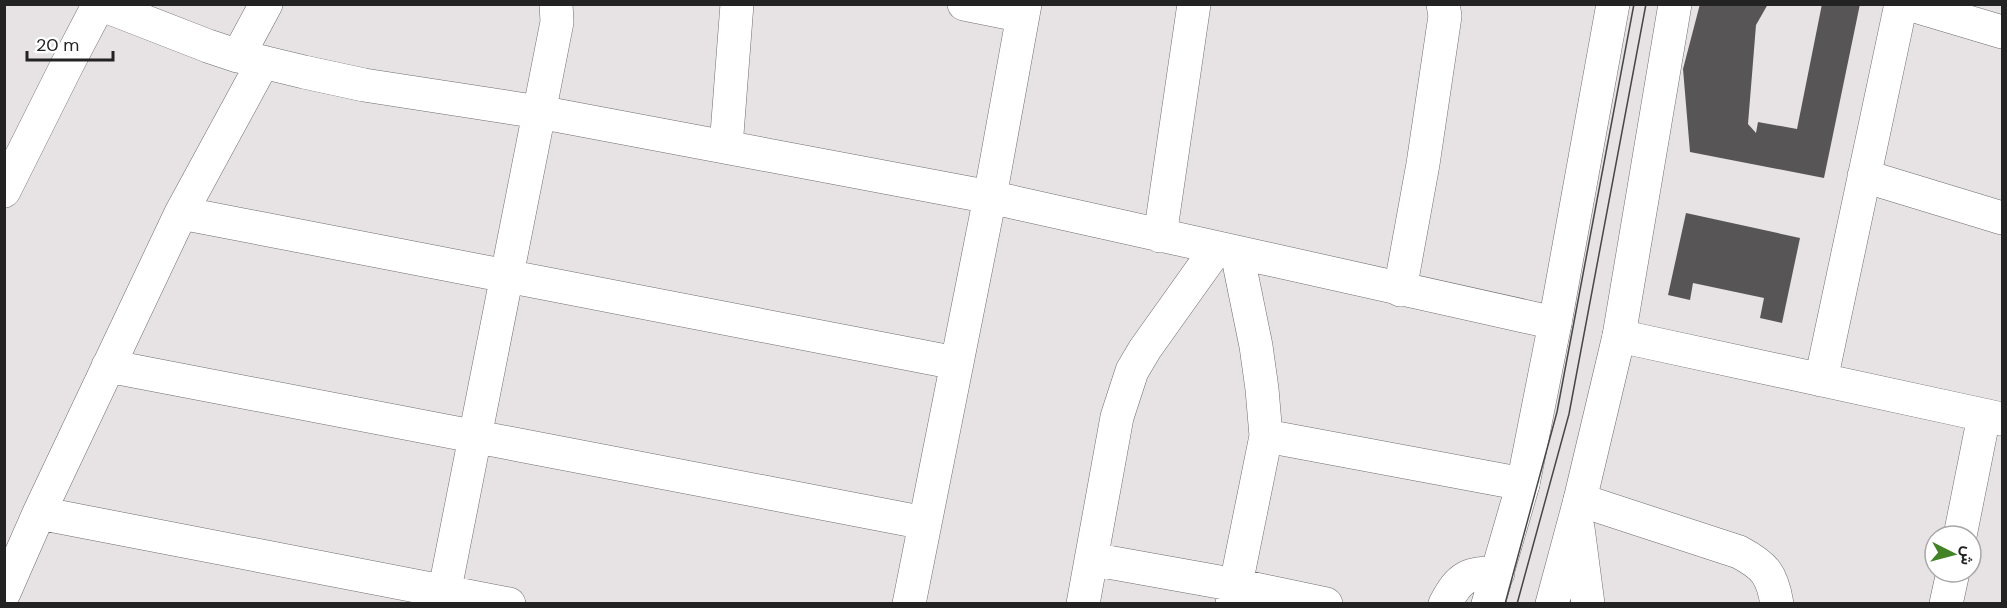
<svg xmlns="http://www.w3.org/2000/svg" width="2007" height="608" font-family="'DM Sans',Vazirmatn,sans-serif">
<rect width="100%" height="100%" fill="#e7e3e5"/>
<path fill="#585557" d="M1700,4H1768L1756,25L1748,124L1756,133L1758,122L1797,129L1822,4H1860L1824,178L1690,152L1683,69Z
M1686,213L1800,238L1782,323L1760,318L1764,298L1693,283L1690,300L1668,295Z"/>
<g fill="none" stroke-linecap="round" stroke-linejoin="round">
<g stroke="#706c6e" stroke-width="34">
<path id="minor" d="M100,4L208,46L238,56L304,72L364,85L539,112L990,197L1555,323
M964,4L1023,16
M1908,4L2002,32
M238,56L266,4
M726,147L737,4
M1864,176L2002,218
M4,191L67,65L99,4
M181,213L956,363
M1160,236L1194,4
M1400,290L1423,164L1445,16L1443,4
M1619,336L2002,419
M108,366L925,523
M1821,380L1901,4
M1266,436L1523,484
M1580,500L1739,552C1765,566 1772,574 1777,604
M39,513L509,604
M1960,536L1984,416
M1091,559L1236,585L1326,604
M4,593L39,513L181,213L263,62
M442,604L557,22L556,4
M909,604L990,197L1025,4
M1083,604L1117,417L1132,371L1145,349L1217,248
M1232,604L1266,436L1262,389L1256,346L1237,253
M1946,604L1953,572"/>
</g>
<g stroke="#706c6e" stroke-width="34">
<path id="major" d="M1578,528L1588,604
M1445,604C1460,576 1467,573 1498,573
M1488,604L1523,484L1555,323L1613,4
M1552,604L1580,500L1619,336L1675,4"/>
</g>
<use href="#minor" stroke="#fff" stroke-width="33"/>
<use href="#major" stroke="#fff" stroke-width="33"/>
<path stroke="#474546" stroke-width="1.5" d="M1505,604L1557,412L1634,4
M1517,604L1569,414L1646,4"/>
</g>
<rect width="2007" height="608" fill="none" stroke="#242324" stroke-width="12"/>
<g transform="translate(1953 554) rotate(96)"><circle r="28" fill="#ffffff" stroke="#a7a7a7" stroke-width="1.5"/>
<path d="M0-4.5L10 22L0 15L-10 22Z" fill="#418326"/>
<text y="-9" font-size="16" font-weight="bold" text-anchor="middle" fill="#242324">ش</text>
</g>
<path d="M27 51v9h86v-9" fill="none" stroke="#242324" stroke-width="3"/>
<text x="36" y="51" font-size="18" fill="#242324" stroke="#ffffff" stroke-width="4.5" paint-order="stroke">20 m</text>
</svg>
